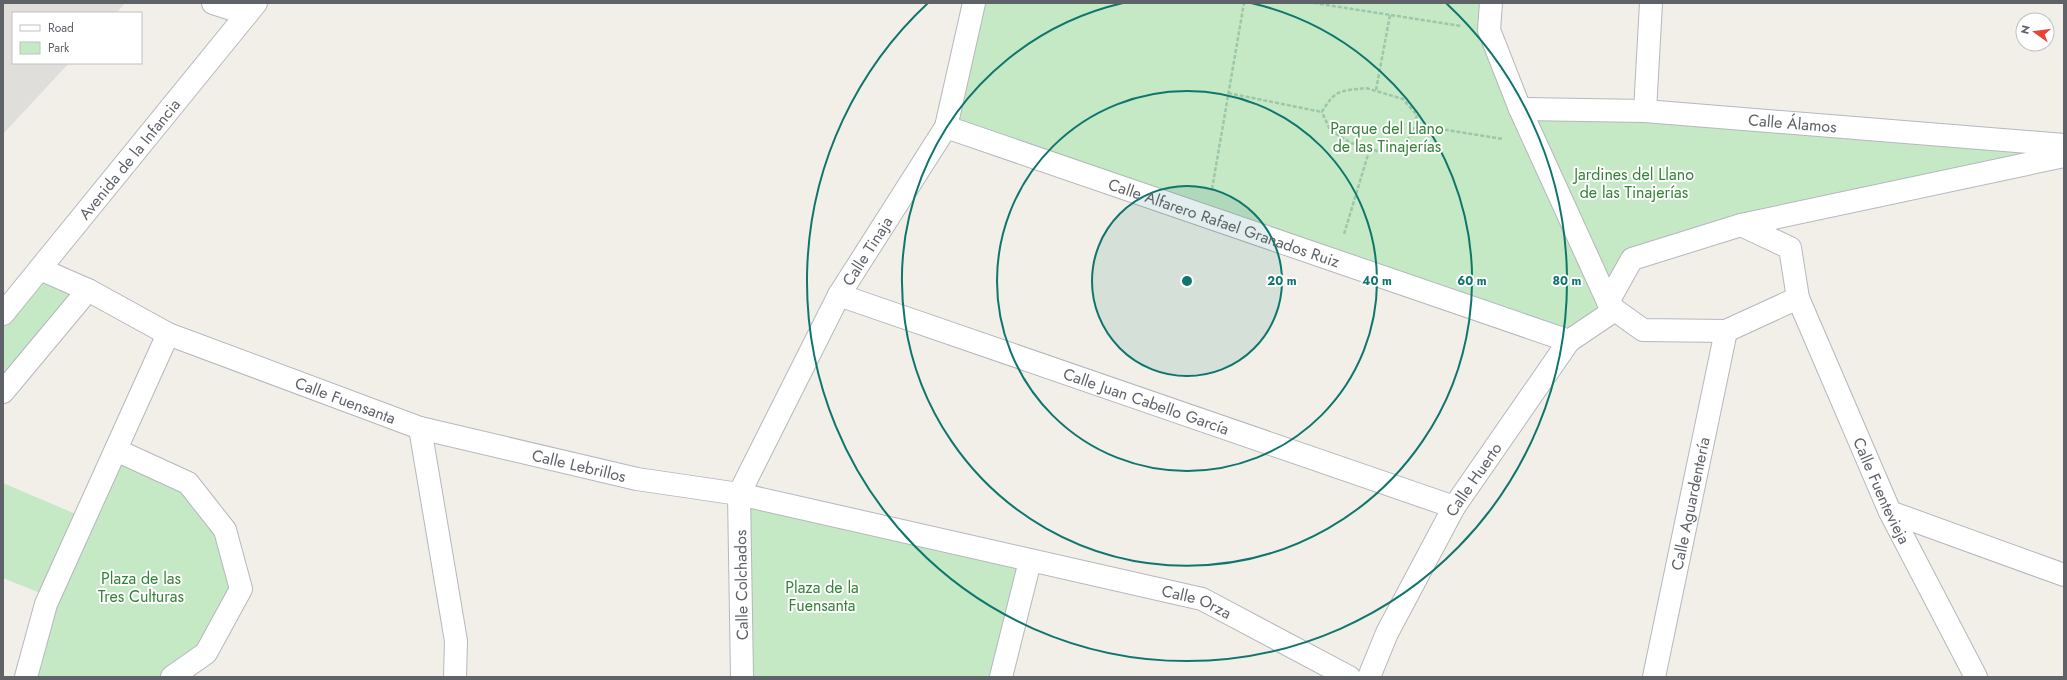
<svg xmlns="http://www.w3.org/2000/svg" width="2067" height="680" font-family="Jost,sans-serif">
<rect width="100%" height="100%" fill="#f1efe8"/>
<path fill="#e0deda" d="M3,3H125L116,13H13V63H69L3,134Z"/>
<path fill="#c5e8c5" d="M974,3H1491L1521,109L2064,145L1632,259L1608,302L1569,341L946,127Z
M40,269L88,290L3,392V314Z
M116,450L188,483L225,530L241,589L206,653L172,677H26L50,597L3,578V483L85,518Z
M739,494L1030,561L1001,677H742Z"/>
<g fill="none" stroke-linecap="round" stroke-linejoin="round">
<g stroke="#b5b8bc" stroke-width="24">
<g id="street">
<path d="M213,3L247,14"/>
<path d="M1491,3L1489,30L1520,109L1608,302"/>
<path id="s1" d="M1520,109L1645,111L2064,145"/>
<path d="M1645,111L1651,3"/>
<path id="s2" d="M946,127L1569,341"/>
<path d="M1741,225L1790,248L1798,298L1726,331L1643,330L1615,310L1608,302L1632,259Z"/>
<path d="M1741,225L2064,156"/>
<path id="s3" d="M40,269L88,290L168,334L420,428L637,479L739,494L1202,599L1349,677"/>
<path id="s4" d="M839,295L1454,507"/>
<path id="s5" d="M1798,298L1890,512L1976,677"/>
<path d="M3,392L88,290"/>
<path d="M420,428L456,641L455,677"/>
<path d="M116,450L188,483L225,530L241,589L206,653L172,677"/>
<path d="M1890,512L2064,575"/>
<path d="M26,677L46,604L168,334"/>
<path id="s6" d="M742,677L739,494L839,295L946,127L974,3"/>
<path d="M1001,677L1030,561"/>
<path id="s7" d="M1369,677L1387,633L1454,507L1569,341L1615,310"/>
<path id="s8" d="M1654,677L1726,331"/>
</g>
</g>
<g stroke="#b6babf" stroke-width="24">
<g id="secondary">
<path id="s9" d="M3,314L256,3"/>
</g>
</g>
<path stroke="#9cc7a9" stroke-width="2.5" stroke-dasharray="4 2" stroke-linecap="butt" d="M1314,3L1461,26
M1366,88L1403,99L1417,115L1413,133L1402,146L1377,151L1351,143L1330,130L1322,112C1335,89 1341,91 1366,88Z
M1376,90L1390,15
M1228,93L1322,112
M1415,125L1503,139
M1212,189L1244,3
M1344,234L1370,148"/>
<use href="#street" stroke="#fff" stroke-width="22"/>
<use href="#secondary" stroke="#fff" stroke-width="22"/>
</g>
<circle cx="1187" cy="281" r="95" fill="#0f766e" fill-opacity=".12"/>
<g fill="none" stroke="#0f766e" stroke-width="2">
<circle cx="1187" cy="281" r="95"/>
<circle cx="1187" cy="281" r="190"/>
<path d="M1251 3A285 285 0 1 1 1123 3"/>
<path d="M1446 3A380 380 0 1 1 928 3"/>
</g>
<g text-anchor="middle" stroke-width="4" stroke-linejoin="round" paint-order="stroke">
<g font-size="16" fill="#5f6368" stroke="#fff">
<text dy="6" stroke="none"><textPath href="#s1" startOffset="273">Calle Álamos</textPath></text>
<text dy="6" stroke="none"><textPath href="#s9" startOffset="200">Avenida de la Infancia</textPath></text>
<text dy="6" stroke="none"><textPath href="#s2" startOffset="294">Calle Alfarero Rafael Granados Ruiz</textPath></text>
<text dy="6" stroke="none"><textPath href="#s6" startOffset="458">Calle Tinaja</textPath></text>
<text dy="6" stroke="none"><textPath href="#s3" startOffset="333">Calle Fuensanta</textPath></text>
<text dy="6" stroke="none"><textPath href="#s4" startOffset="325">Calle Juan Cabello García</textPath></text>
<text dy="6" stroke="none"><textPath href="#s3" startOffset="576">Calle Lebrillos</textPath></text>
<text dy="6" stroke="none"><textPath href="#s7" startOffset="224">Calle Huerto</textPath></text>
<text dy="6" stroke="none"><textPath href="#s5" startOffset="210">Calle Fuentevieja</textPath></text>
<text dy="6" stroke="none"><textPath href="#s8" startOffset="177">Calle Aguardentería</textPath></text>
<text transform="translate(741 585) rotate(-91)" y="6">Calle Colchados</text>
<text dy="6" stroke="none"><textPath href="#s3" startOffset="1209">Calle Orza</textPath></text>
</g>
<g font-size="16" fill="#348238" stroke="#fff">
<text x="1387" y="134">Parque del Llano<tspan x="1387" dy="18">de las Tinajerías</tspan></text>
<text x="1634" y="180">Jardines del Llano<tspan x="1634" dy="18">de las Tinajerías</tspan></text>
<text x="141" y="584">Plaza de las<tspan x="141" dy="18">Tres Culturas</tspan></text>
<text x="822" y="593">Plaza de la<tspan x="822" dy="18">Fuensanta</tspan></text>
</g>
</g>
<circle cx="1187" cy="281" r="6" fill="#0f766e" stroke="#fff" stroke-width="2"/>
<g font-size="12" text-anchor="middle" font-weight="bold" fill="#0f766e" stroke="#fff" stroke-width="4" stroke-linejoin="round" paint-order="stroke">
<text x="1282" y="285">20 m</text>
<text x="1377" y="285">40 m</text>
<text x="1472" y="285">60 m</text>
<text x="1567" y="285">80 m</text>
</g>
<rect width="2067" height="680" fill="none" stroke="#5f6368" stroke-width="8"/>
<rect x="12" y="12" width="130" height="52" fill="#ffffff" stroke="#bfc1c3"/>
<rect x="20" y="25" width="20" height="6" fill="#ffffff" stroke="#bfc1c3"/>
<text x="48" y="32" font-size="12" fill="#5f6368">Road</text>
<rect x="20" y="42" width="20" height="12" fill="#c5e8c5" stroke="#bfc1c3"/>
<text x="48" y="52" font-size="12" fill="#5f6368">Park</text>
<g transform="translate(2035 32) rotate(284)"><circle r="19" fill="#ffffff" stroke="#bfc1c3"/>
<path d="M0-3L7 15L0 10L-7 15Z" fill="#ea4335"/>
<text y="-6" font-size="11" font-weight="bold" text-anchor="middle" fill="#5f6368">N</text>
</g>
</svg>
